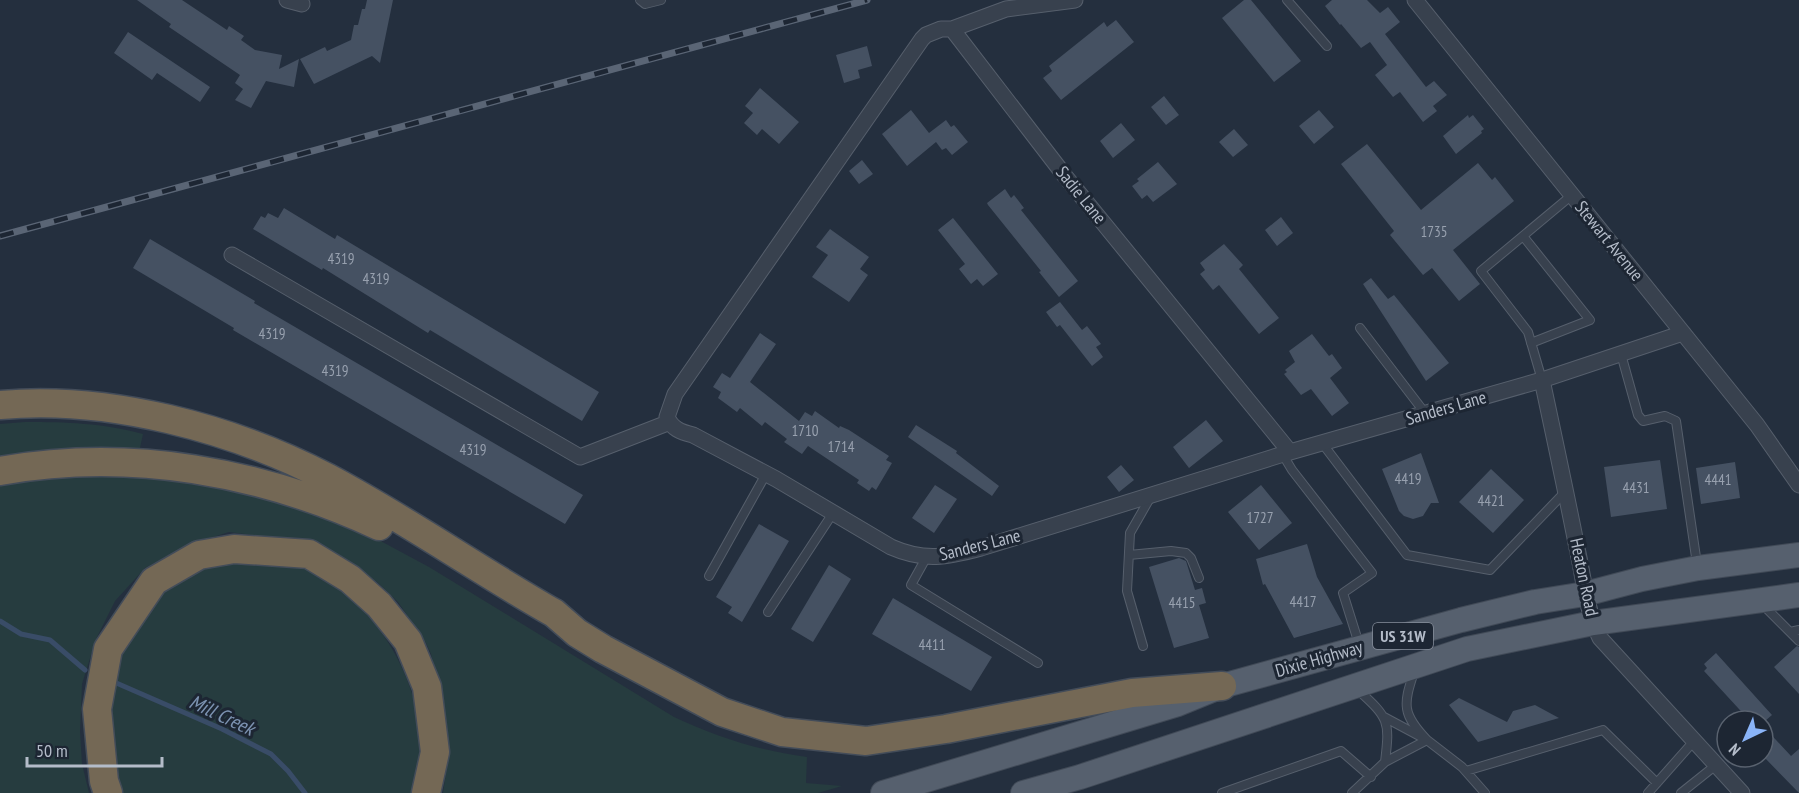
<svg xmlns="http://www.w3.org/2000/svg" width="1799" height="793" font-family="'PT Sans Narrow',sans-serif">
<rect width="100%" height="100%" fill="#242f3e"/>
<path fill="#263c3f" d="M25,422C68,422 101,423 143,434L140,448L47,451L0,457V424Z
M112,472L222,484L362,531L429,567L674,717C717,737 760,751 807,757L806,783L842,786L818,793H443L449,752L439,689L431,654L426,643L398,602L377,582L350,564L291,540L229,532L188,545L145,568L115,601L96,639L82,684L80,731L82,764L89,793H0V483Z
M224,561C248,563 278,562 301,567C318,571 335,586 348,596C392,633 421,693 422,752C422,766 418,780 416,793H118L108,753L114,666L158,594L192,572Z"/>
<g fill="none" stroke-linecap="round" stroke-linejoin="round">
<path stroke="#394c67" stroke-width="5" d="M0,621L21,634L50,640L85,670
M114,682L222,729L271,754L288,771L305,793"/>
</g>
<path fill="#455162" d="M137,0H182L227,30L229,26L244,36L241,40L255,50L282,55L279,69L299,59L294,87L266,81L251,108L235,100L243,89L235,83L240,75L169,27L171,24Z
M367,0H393L380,63L372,56L314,84L300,59L325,47L327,51L351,40L354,25H358L362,9H365Z
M1244,0H1251L1301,61L1274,82L1222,18Z
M1332,0H1367L1380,13L1388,7L1400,22L1385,34L1426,87L1434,81L1447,95L1433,106L1437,111L1423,122L1400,92L1393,97L1375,75L1387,65L1370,42L1361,48L1341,24L1340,25L1325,6Z
M1116,20L1134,42L1061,100L1043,78L1052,71L1049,66L1104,22L1107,27Z
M128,32L210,87L200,102L157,73L152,80L114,53Z
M867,46L872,66L858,70L860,78L844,83L836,55Z
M760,88L799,122L779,144L762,129L757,135L744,123L753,113L745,106Z
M1164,96L1179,115L1166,125L1151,107Z
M911,110L929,133L946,120L951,127L954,125L968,142L952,155L946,148L942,150L936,142L907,166L882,134Z
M1319,110L1334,127L1314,144L1299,126Z
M1468,115L1469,118L1473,115L1484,129L1481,131L1482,133L1456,154L1443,136Z
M1121,123L1135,140L1113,158L1100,141Z
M1234,129L1248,145L1233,157L1219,142Z
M1367,144L1421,210L1478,163L1492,180L1495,177L1514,201L1453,250L1480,284L1459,301L1432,268L1423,275L1390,235L1394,231L1341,164Z
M862,160L873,174L859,184L849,171Z
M1158,162L1177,184L1153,202L1147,195L1142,199L1132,186L1139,181L1137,179Z
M1005,189L1011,198L1014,195L1024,208L1021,210L1078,281L1059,297L1039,272L1041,271L988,205L987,203Z
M284,208L335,239L337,235L599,392L582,421L430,330L428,333L323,268L322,270L253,229L261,216L265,218L268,213L278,218Z
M1281,217L1293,233L1277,246L1265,230Z
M953,218L998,274L983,286L977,279L971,284L959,269L965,264L938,230Z
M830,229L869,257L860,269L868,275L849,302L812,277L828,255L816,247Z
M150,239L255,301L254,303L583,495L565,524L233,330L234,328L133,268Z
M1224,244L1243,265L1239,269L1279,318L1259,334L1219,285L1213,290L1200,274L1205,270L1200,263Z
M1371,278L1388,299L1394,295L1449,363L1426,381L1363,284Z
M1060,302L1082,330L1087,326L1101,344L1096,347L1103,357L1092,366L1060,325L1057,327L1046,312Z
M760,333L776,344L750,382L799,421L805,412L812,416L815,411L839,428L840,426L849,430L889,456L886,460L892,463L876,490L872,487L869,491L857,483L859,480L808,446L802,454L784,442L787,439L765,422L762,426L740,408L737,412L718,398L721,392L713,387L722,373L730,378Z
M1312,334L1329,356L1332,354L1342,368L1330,378L1349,403L1332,416L1311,389L1301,395L1284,374L1287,372L1285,370L1295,362L1289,351Z
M1206,420L1223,441L1189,468L1173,447Z
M916,425L957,451L956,453L999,486L992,496L908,437Z
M1421,453L1439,503H1431L1423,516L1413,519L1404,516L1399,511L1382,469Z
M1660,460L1667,509L1611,517L1604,467Z
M1735,462L1740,498L1701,504L1696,468Z
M1121,465L1134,480L1119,492L1107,477Z
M1491,469L1524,500L1493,533L1459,502Z
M935,485L957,499L934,533L912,518Z
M1261,485L1292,523L1259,550L1228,512Z
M759,524L789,541L742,622L728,613L732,607L716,597Z
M1307,544L1317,577L1343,624L1294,638L1265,584L1263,585L1256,559Z
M1179,558L1186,561L1195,590L1202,588L1206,603L1199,605L1209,638L1174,648L1149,567Z
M829,565L851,579L813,642L791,629Z
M893,598L992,657L971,691L872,634Z
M1797,646L1799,647V694L1774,667Z
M1716,653L1772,715L1765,721H1750L1704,671L1707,668L1704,664Z
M1459,698L1507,722L1513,711L1535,705L1559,718L1478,742L1449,705Z
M1763,726L1791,756L1799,749V793L1763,756Z"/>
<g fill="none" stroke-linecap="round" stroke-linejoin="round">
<g stroke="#565f6c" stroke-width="10">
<path id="service" d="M640,0L645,4L661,0
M1287,0L1327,46
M1523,236L1590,320L1531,343
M1360,328L1425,413
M1621,354L1638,415L1643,421L1665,416L1676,421L1697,564
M1542,380L1528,332L1481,271L1572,195
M1322,443L1407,555L1490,570L1566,491
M1283,455L1292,470L1372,573L1343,593L1359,644
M1129,555L1171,551L1186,553L1191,558L1199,578
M926,558L911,585L1038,663
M709,576L766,474
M1764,606L1790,632L1799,630
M768,612L833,513
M1790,632L1799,641
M1143,646L1127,591L1130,533L1150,498
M1358,690C1389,718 1390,721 1385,762L1427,740C1402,714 1403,705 1414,672
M1384,717L1427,740L1462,767L1485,793
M1466,771L1603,730L1657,783
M1222,793L1341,751L1371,777
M1352,793L1385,762
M1648,793L1694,741
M1681,793L1716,765"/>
</g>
<g stroke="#565f6c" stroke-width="17">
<path id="minor" d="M287,0L302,4
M1075,0L1006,9L952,29H941L926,35L922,39L675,394L667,417C672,429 681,432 693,435L776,479L891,547C925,562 947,557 981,548L1290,452L1542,380L1683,333
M1415,0L1757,425L1799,485
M952,29L1065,176L1290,452
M232,255L580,457L670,422
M1542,380C1554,436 1566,492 1577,548C1584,579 1586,610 1600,638L1742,793"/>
</g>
<g stroke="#414a57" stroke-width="26">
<path id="primary" d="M883,793L1178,704L1222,686L1461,620L1535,602L1585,594L1642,579L1698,568L1799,555
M1023,793L1080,777L1467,649L1593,623L1799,595"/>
</g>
<g stroke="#434c59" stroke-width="31">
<path id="motorway" d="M0,405C108,395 232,428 328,478C406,519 478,570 554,613L577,633L603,649L722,712L782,732L866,741L946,729L1132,693L1222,686
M0,471C129,448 261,471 379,526
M108,793L104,781L97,709L108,649L154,581L199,555L234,549L309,554L350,579L379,605L408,641L427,687L435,752L426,793"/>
</g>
<use href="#service" stroke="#38414e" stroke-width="8"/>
<use href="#minor" stroke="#38414e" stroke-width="15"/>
<use href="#primary" stroke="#56606e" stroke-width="24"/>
<use href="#motorway" stroke="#746855" stroke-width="28"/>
<g stroke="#5a6575" stroke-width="7">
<path id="rail" d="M0,236L867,0"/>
</g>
<use href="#rail" stroke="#1d2633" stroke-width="4.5" stroke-dasharray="14" stroke-linecap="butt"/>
</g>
<g text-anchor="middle" stroke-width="6" stroke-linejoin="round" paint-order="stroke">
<g font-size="15" fill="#98a1af">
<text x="1434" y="237">1735</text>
<text x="341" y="264">4319</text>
<text x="376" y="284">4319</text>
<text x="272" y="339">4319</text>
<text x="335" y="376">4319</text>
<text x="805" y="436">1710</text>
<text x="841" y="452">1714</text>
<text x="473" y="455">4319</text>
<text x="1408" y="484">4419</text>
<text x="1718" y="485">4441</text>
<text x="1636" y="493">4431</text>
<text x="1491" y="506">4421</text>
<text x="1260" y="523">1727</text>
<text x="1303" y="607">4417</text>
<text x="1182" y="608">4415</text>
<text x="932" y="650">4411</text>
</g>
<rect fill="#1d2633" stroke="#878f9c" stroke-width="1.5" x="1373" y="623" width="60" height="26" rx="4.5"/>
<g font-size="16" font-weight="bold" fill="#b4bcc9">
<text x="1403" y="642">US 31W</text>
</g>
<g font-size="18" fill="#b4bcc9" stroke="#1d2633">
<text transform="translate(1081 195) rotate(51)" y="6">Sadie Lane</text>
<text transform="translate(1609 241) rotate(51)" y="6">Stewart Avenue</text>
<text transform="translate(1446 408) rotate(-16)" y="6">Sanders Lane</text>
<text transform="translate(980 545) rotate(-14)" y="6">Sanders Lane</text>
<text transform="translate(1584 577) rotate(78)" y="6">Heaton Road</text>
<text transform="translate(1319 659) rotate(-16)" y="6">Dixie Highway</text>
</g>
<g font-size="20" font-style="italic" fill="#7c92b1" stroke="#1d2633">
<text transform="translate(222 715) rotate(25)" y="7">Mill Creek</text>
</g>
</g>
<g transform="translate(1745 739) rotate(224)"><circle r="28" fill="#1d2633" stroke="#59626f" stroke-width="1.5"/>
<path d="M0-4.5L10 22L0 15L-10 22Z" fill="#8ab4f8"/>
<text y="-9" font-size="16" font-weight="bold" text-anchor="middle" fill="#b4bcc9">N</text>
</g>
<path d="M27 757v9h135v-9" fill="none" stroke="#b4bcc9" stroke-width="3"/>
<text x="36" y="757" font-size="18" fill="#b4bcc9" stroke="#1d2633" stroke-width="4.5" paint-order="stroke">50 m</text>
</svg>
